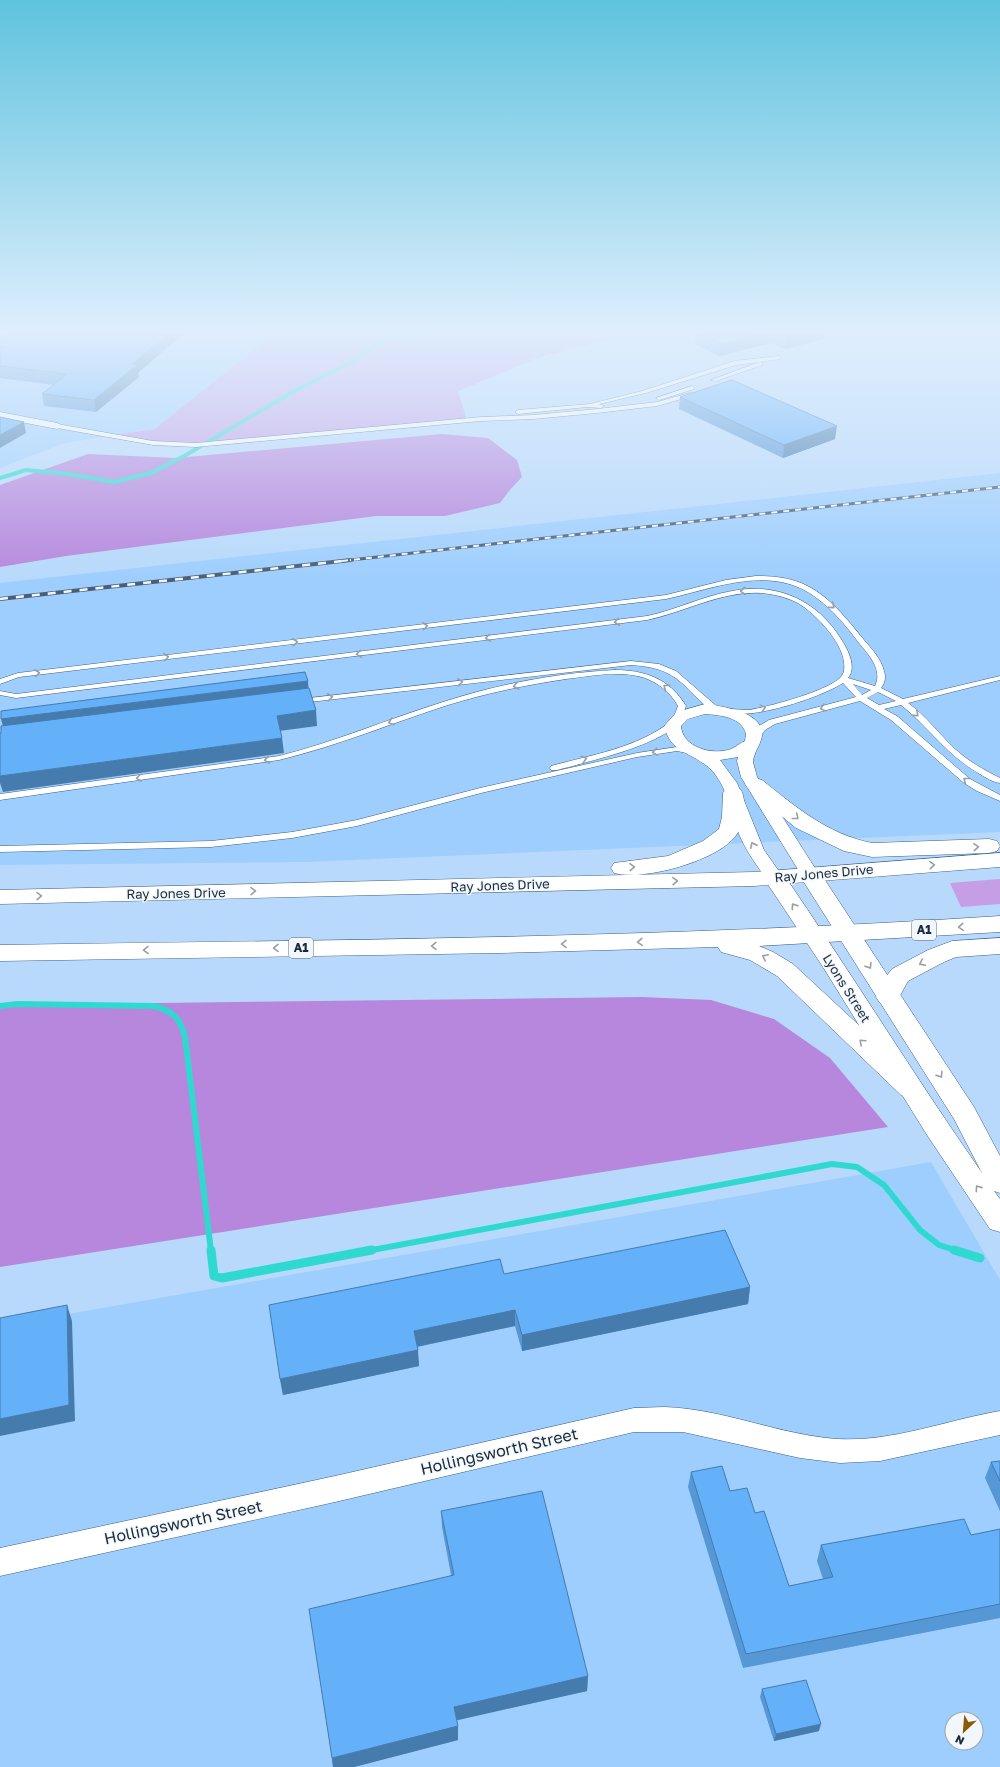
<svg xmlns="http://www.w3.org/2000/svg" width="1000" height="1767" font-family="'Golos Text',sans-serif">
<rect width="100%" height="100%" fill="#b8d9fb"/>
<path fill="#9ecefe" fill-rule="evenodd" d="M0,334H273L155,429L65,443L0,468Z
M1000,473V832L305,862L0,865V583Z
M931,1162L1000,1280V1767H0V1326ZM952,1719H976V1743H952Z"/>
<path fill="#c59ee5" d="M273,334H633L540,357L458,391L467,420L218,444L175,445L109,436L155,429Z
M1000,879V904L961,907L950,883Z"/>
<path fill="#b687dc" d="M442,434L488,438L517,460L522,477L509,491L500,503L445,516H376L66,556L0,567V485L88,454L175,458Z
M642,997L711,1000L774,1019L830,1058L888,1127L0,1267V1005Z"/>
<g fill="none" stroke-linecap="round" stroke-linejoin="round">
<path stroke="#2fd9cf" stroke-width="4" d="M0,478L26,470L68,474L114,482L151,473L186,455L294,391L355,360L385,340L422,334"/>
<path stroke="#2fd9cf" stroke-width="6" d="M0,1006L17,1004L154,1006C173,1011 180,1018 185,1037L211,1251
M367,1251L832,1164L857,1167L884,1185L920,1230L939,1245L958,1251"/>
<path stroke="#2fd9cf" stroke-width="9" d="M211,1250L214,1276L222,1278L372,1250
M954,1250L980,1258"/>
<g stroke="#3a6084" stroke-width="1">
<path id="service" d="M779,356L782,358L781,359L736,365L646,393L599,404L604,406L601,408L587,407L518,414L515,412L518,410L590,404L642,391L735,361Z
M760,362L762,363V365L716,381L711,380Z
M692,386L695,388L694,389L659,400L656,398Z
M690,393L693,395L692,396L657,406L597,413L533,419L481,421L196,447L153,445L57,428L54,426L57,424L153,441L196,443L481,417L533,415L597,409L657,402Z
M756,576C771,576 786,577 801,583C828,594 846,618 864,640C872,649 881,659 884,671C886,677 885,683 881,688L903,699L1000,676V680L908,703C926,716 939,734 955,749C968,761 984,770 1000,778V783C993,782 986,778 980,774C946,755 930,728 901,705L884,709L897,716L970,779L1000,795V801L977,791L964,783L891,720L860,701L775,724L765,730L757,741H751L750,739L759,726L769,720L856,697L843,683C819,698 755,719 727,713L726,711L727,709H730C736,709 742,710 748,710C765,708 837,689 843,674C852,650 815,612 796,602C785,597 773,594 761,593C721,591 685,612 647,620L16,698L0,695V691L16,694L647,616C676,610 703,596 732,591C776,582 817,600 841,639C848,650 857,667 848,678L875,686C883,670 869,655 859,643C847,627 834,611 818,599C773,563 716,588 666,599L19,677L0,684V679L18,673L666,595L726,580ZM853,684L871,690L862,695ZM878,692L896,701L879,705L867,698Z
M631,661L659,664L676,671L721,710L717,712C707,709 700,700 692,693C673,672 659,667 631,665L301,703L297,701L301,699Z
M615,670C645,670 670,679 686,706L680,721H674L673,719L678,706C670,691 655,680 638,676C615,671 590,676 566,679C526,685 487,693 448,705C392,723 337,746 279,760L0,800V794L279,756C335,742 388,719 443,702C498,684 557,673 615,670Z
M670,722H673L677,724C658,746 586,762 557,770H551L550,768L551,766C591,755 637,748 670,722Z
M677,747L695,750L696,752L692,754L677,751L637,757L481,793L357,826L292,838L211,847L0,852V846L211,841L292,832L357,820L480,788L637,753Z"/>
</g>
<g stroke="#3a6084" stroke-width="1">
<path id="minor" d="M0,412L57,423L63,426L57,429L0,418Z
M705,704C721,706 765,712 762,736C761,744 753,754 753,762C754,767 756,772 757,777L820,876L817,880L811,882L805,880L802,876L741,777L737,761L738,757L720,760L737,783L764,850L783,877L780,881L774,883L768,881C757,866 746,851 739,834C732,814 728,791 715,774C699,753 667,754 665,725L677,712ZM705,714C720,715 742,717 746,734L745,741C740,743 736,747 731,749C712,756 682,747 681,726L688,719Z
M665,1407C724,1409 779,1435 838,1439C893,1442 947,1420 1000,1411V1435L880,1461L840,1463L800,1458L683,1432H634L335,1502L0,1576V1548L335,1476L634,1408Z"/>
</g>
<g stroke="#3a6084" stroke-width="1">
<path id="tertiary" d="M811,869L819,871L974,1107L1000,1156V1193L994,1191L1000,1199V1232L990,1229L927,1135L823,967L763,877L766,872L774,870L782,872C850,971 913,1074 982,1173L954,1119L800,876L803,871Z"/>
</g>
<g stroke="#3a6084" stroke-width="1">
<path id="trunk" d="M755,778L762,780C796,807 827,834 872,843L989,839L997,841L1000,846L997,851L989,853L872,857L844,851L796,828L748,788L745,784L748,780Z
M733,787L740,789C745,795 744,804 743,812C743,823 740,832 732,840C711,862 643,881 614,873L611,868L614,863L668,856L703,841L719,829L722,817L723,793L726,789Z
M1000,853V867L754,886L0,904V890L754,872Z
M1000,916V932L759,946L773,952L793,964L919,1081L923,1088L919,1095L910,1098L901,1095L777,976L750,960L721,952L718,947L500,953L0,961V945C334,940 667,938 1000,916Z
M1000,938V954L956,957L944,962L908,981L896,1003L888,1005L880,1003L876,997L882,982L892,969L928,950L952,941Z"/>
</g>
<use href="#service" fill="#fff" fill-rule="evenodd"/>
<use href="#minor" fill="#fff" fill-rule="evenodd"/>
<use href="#tertiary" fill="#fff" fill-rule="evenodd"/>
<use href="#trunk" fill="#fff" fill-rule="evenodd"/>
<g stroke="#4a5f74" stroke-width="3">
<path id="rail-far1" d="M342,561L1000,487"/>
</g>
<g stroke="#4a5f74" stroke-width="4">
<path id="rail" d="M0,599L351,560"/>
</g>
<use href="#rail-far1" stroke="#f2f7fb" stroke-width="2" stroke-dasharray="6" stroke-linecap="butt"/>
<use href="#rail" stroke="#f2f7fb" stroke-width="2.5" stroke-dasharray="8" stroke-linecap="butt"/>
</g>
<path fill="#5697d6" d="M696,334H823V339L785,349L770,343L719,356L695,344Z
M0,339L138,373L139,377L96,412L44,406L42,394L54,385L0,378Z
M680,397L835,439L783,458L679,409Z
M504,1274L750,1287L748,1304L522,1351L515,1326L417,1347L419,1366L283,1395L280,1379Z
M1000,1461V1511L985,1478L991,1462Z
M691,1472L730,1491L755,1513L789,1586L823,1579L817,1561L821,1545L971,1535L1000,1529V1618L743,1668L688,1487Z
M441,1511L588,1676L587,1691L456,1720L458,1726V1740L354,1767H333L332,1758L451,1575L442,1527Z
M762,1689L819,1731L774,1741L760,1697Z"/>
<path fill="#467bae" d="M168,334H183L138,373L139,377L96,412L94,400L132,364Z
M759,334H771L770,343L719,356L721,344Z
M799,334H823V339L785,349L786,337Z
M24,422L26,433L0,448V435Z
M837,426L835,439L783,458L784,445Z
M308,681L309,696L5,734L1,719Z
M316,710L317,726L279,731L277,716Z
M282,738L284,753L3,792L0,783V776Z
M750,1287L748,1304L522,1351V1335Z
M67,1305L72,1321L75,1421L0,1436V1419Z
M515,1310V1326L415,1347L414,1331Z
M418,1350L419,1366L283,1395L280,1379Z
M588,1676L587,1691L454,1721V1707Z
M821,1724L819,1731L774,1741L776,1734Z
M458,1726V1740L354,1767H333L332,1758Z"/>
<path fill="#64b0f9" stroke="#467bae" d="M7,334H168L132,364L137,365L94,400L42,394L67,374L0,366V350L5,346H0V339Z
M700,334H759L721,344Z
M779,334H799L786,337Z
M732,380L837,426L784,445L680,397Z
M0,417L24,422L0,435Z
M305,672L308,681L1,719V711Z
M309,688L316,710L277,716L282,738L0,776V733H1V726Z
M725,1230L750,1287L522,1335L515,1310L414,1331L418,1350L280,1379L269,1305L500,1259L504,1274Z
M67,1305L69,1405L0,1419V1318Z
M1000,1461V1481L991,1462Z
M722,1466L730,1491L747,1488L755,1513L764,1511L789,1586L833,1577L821,1545L964,1519L971,1535L1000,1529V1604L746,1654L691,1472Z
M542,1491L588,1676L454,1707L458,1726L332,1758L309,1609L454,1575L441,1511Z
M806,1680L821,1724L776,1734L762,1689Z"/>
<defs><path id="oneway-chevron" d="M-2-3.5L2.5 0L-2 3.5" fill="none" stroke-width="1.6" stroke-linecap="round" stroke-linejoin="round"/></defs>
<g stroke="#989fa6">
<use href="#oneway-chevron" transform="translate(743 591) rotate(176)"/>
<use href="#oneway-chevron" transform="translate(832 606) rotate(40)"/>
<use href="#oneway-chevron" transform="translate(617 622) rotate(173)"/>
<use href="#oneway-chevron" transform="translate(425 626) rotate(-7)"/>
<use href="#oneway-chevron" transform="translate(488 638) rotate(173)"/>
<use href="#oneway-chevron" transform="translate(295 642) rotate(-7)"/>
<use href="#oneway-chevron" transform="translate(359 654) rotate(173)"/>
<use href="#oneway-chevron" transform="translate(166 657) rotate(-7)"/>
<use href="#oneway-chevron" transform="translate(37 673) rotate(-7)"/>
<use href="#oneway-chevron" transform="translate(460 682) rotate(-6)"/>
<use href="#oneway-chevron" transform="translate(516 686) rotate(169)"/>
<use href="#oneway-chevron" transform="translate(666 687) rotate(-143)"/>
<use href="#oneway-chevron" transform="translate(330 697) rotate(-7)"/>
<use href="#oneway-chevron" transform="translate(763 708) rotate(-15)"/>
<use href="#oneway-chevron" transform="translate(823 708) rotate(165)"/>
<use href="#oneway-chevron" transform="translate(916 714) rotate(41)"/>
<use href="#oneway-chevron" transform="translate(391 722) rotate(161)"/>
<use href="#oneway-chevron" transform="translate(655 752) rotate(172)"/>
<use href="#oneway-chevron" transform="translate(584 759) rotate(-17)"/>
<use href="#oneway-chevron" transform="translate(267 760) rotate(172)"/>
<use href="#oneway-chevron" transform="translate(139 778) rotate(172)"/>
<use href="#oneway-chevron" transform="translate(966 780) rotate(-142)"/>
<use href="#oneway-chevron" transform="translate(796 817) rotate(39)"/>
<use href="#oneway-chevron" transform="translate(753 845) rotate(-115)"/>
<use href="#oneway-chevron" transform="translate(976 847) rotate(-3)"/>
<use href="#oneway-chevron" transform="translate(932 865) rotate(-4)"/>
<use href="#oneway-chevron" transform="translate(632 867) rotate(-2)"/>
<use href="#oneway-chevron" transform="translate(675 881) rotate(-2)"/>
<use href="#oneway-chevron" transform="translate(253 891) rotate(-1)"/>
<use href="#oneway-chevron" transform="translate(39 896) rotate(-1)"/>
<use href="#oneway-chevron" transform="translate(794 906) rotate(-124)"/>
<use href="#oneway-chevron" transform="translate(961 927) rotate(176)"/>
<use href="#oneway-chevron" transform="translate(640 942) rotate(178)"/>
<use href="#oneway-chevron" transform="translate(564 944) rotate(179)"/>
<use href="#oneway-chevron" transform="translate(434 946) rotate(179)"/>
<use href="#oneway-chevron" transform="translate(276 948) rotate(179)"/>
<use href="#oneway-chevron" transform="translate(146 950) rotate(179)"/>
<use href="#oneway-chevron" transform="translate(765 957) rotate(-154)"/>
<use href="#oneway-chevron" transform="translate(922 963) rotate(154)"/>
<use href="#oneway-chevron" transform="translate(869 966) rotate(58)"/>
<use href="#oneway-chevron" transform="translate(862 1042) rotate(-137)"/>
<use href="#oneway-chevron" transform="translate(940 1075) rotate(57)"/>
<use href="#oneway-chevron" transform="translate(978 1188) rotate(-125)"/>
</g>
<linearGradient id="sky" x2="0" y2="1"><stop stop-color="#5ec3de"/><stop offset="0.57" stop-color="#dfeefd"/><stop offset="1" stop-color="#dfeefd" stop-opacity="0"/></linearGradient>
<rect width="1000" height="581" fill="url(#sky)"/>
<g text-anchor="middle" stroke-width="3" stroke-linejoin="round" paint-order="stroke">
<g fill="#f2f7fb" stroke="#5b6874" stroke-width="1">
<rect x="912" y="920" width="24" height="20" rx="3"/>
<rect x="289" y="938" width="24" height="20" rx="3"/>
</g>
<g font-size="12" font-weight="bold" fill="#1a2a3a">
<text x="924" y="934">A1</text>
<text x="301" y="952">A1</text>
</g>
<g font-size="13" fill="#1a2a3a" stroke="#f2f7fb">
<text transform="translate(824 873) rotate(-5)" y="5">Ray Jones Drive</text>
<text transform="translate(500 885) rotate(-2)" y="5">Ray Jones Drive</text>
<text transform="translate(176 893) rotate(-1)" y="5">Ray Jones Drive</text>
<text transform="translate(847 988) rotate(58)" y="5">Lyons Street</text>
</g>
<g font-size="16" fill="#1a2a3a" stroke="#f2f7fb">
<text transform="translate(499 1451) rotate(-13)" y="6">Hollingsworth Street</text>
<text transform="translate(183 1522) rotate(-12)" y="6">Hollingsworth Street</text>
</g>
</g>
<g transform="translate(964 1731) rotate(206)"><circle r="19" fill="#f2f7fb" stroke="#9ca5ae"/>
<path d="M0-3L7 15L0 10L-7 15Z" fill="#8d5909"/>
<text y="-6" font-size="11" font-weight="bold" text-anchor="middle" fill="#1a2a3a">N</text>
</g>
</svg>
